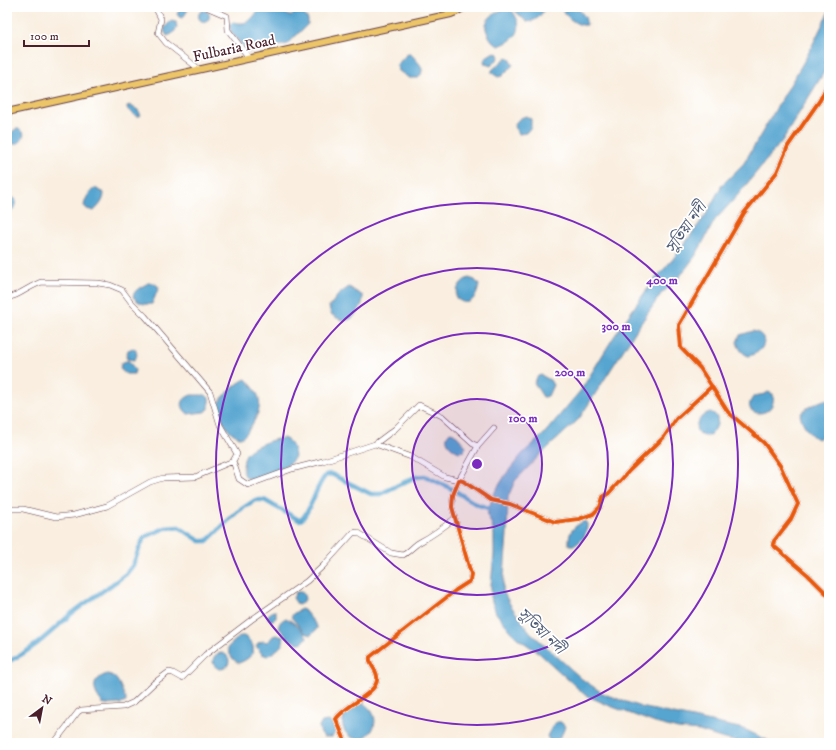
<svg xmlns="http://www.w3.org/2000/svg" width="836" height="750" font-family="'IM FELL DW Pica','Noto Serif Bengali',serif">
<rect width="100%" height="100%" fill="#fff"/>
<filter id="ink" filterUnits="userSpaceOnUse"><feTurbulence type="fractalNoise" baseFrequency=".025" numOctaves="2"/><feDisplacementMap in="SourceGraphic" scale="8" xChannelSelector="R" yChannelSelector="G"/><feConvolveMatrix kernelMatrix="1 2 1 2 8 2 1 2 1" color-interpolation-filters="sRGB"/></filter>
<filter id="wash" filterUnits="userSpaceOnUse"><feTurbulence type="fractalNoise" baseFrequency=".012" numOctaves="4" result="noise"/><feDisplacementMap in="SourceGraphic" scale="16" xChannelSelector="R" yChannelSelector="G"/><feGaussianBlur stdDeviation="0.9" result="paint"/><feColorMatrix in="noise" values="0 0 0 0 0 0 0 0 0 0 0 0 0 0 0 0 0 1.4 0 .05"/><feComposite in="paint" operator="in"/></filter>
<g filter="url(#wash)">
<rect width="100%" height="100%" fill="#f9eedf"/>
<path fill="#56a5d0" stroke="#50627e" d="M181,7L189,8L183,18L179,17L177,14Z
M262,7H280L286,14L290,16L300,10L308,19V24L288,44L249,52L247,51L231,32L229,25L233,22C250,26 251,18 262,7Z
M507,7L510,8C525,26 520,38 499,46C494,44 490,39 488,34C480,20 495,13 507,7Z
M514,7H545C541,16 537,21 527,22L516,12Z
M559,7H577L585,17L587,25C576,27 565,15 559,7Z
M198.5 16a5.5 5.5 0 1 1 11 0a5.5 5.5 0 1 1-11 0Z
M829,11V64L782,141L737,196L715,220L696,255L678,279L661,294L637,329L579,419L540,455L515,481L508,497L507,534L503,591L511,606L530,632L582,679L604,694L641,707L744,729L773,743H743L721,738L699,731L678,729L655,723L610,706L585,695L539,653L516,637L496,613L491,599V584L494,554V535L492,525L487,515L493,495L506,474L522,454L543,435L581,390L613,338L640,299L656,278L673,259L705,216L722,185L744,163L807,56Z
M171,21L176,22L177,28L172,34L167,36L164,31L165,27Z
M494,52L498,54L499,58L491,66L485,64L484,61L486,57Z
M407,54H411C417,62 428,68 418,78H409L399,71L397,65Z
M507,57L511,60L513,65L502,76L498,77L492,73V70Z
M129,105L138,110L141,115L140,116H136L127,109V107Z
M526,116L531,119V127L526,133L519,134L514,127C516,121 519,118 526,116Z
M16,129H19L24,134C22,141 19,145 11,144L8,138L13,131Z
M95,188L104,193C104,201 99,206 94,211L87,209L84,206C85,199 89,192 95,188Z
M9,198H14L16,200L14,209L7,216V199Z
M469,278L475,280L479,285C477,298 469,309 456,298C455,290 461,280 469,278Z
M148,283H154L159,287L152,304C143,305 139,303 133,297C134,289 142,287 148,283Z
M349,287L363,296C363,301 362,304 360,308C352,322 344,324 331,314L329,307L339,294Z
M753,331C771,335 765,353 748,356C742,353 739,349 737,342L740,335Z
M133,348L135,349C137,353 138,356 134,360L127,359L126,357L128,350Z
M126,361H129L135,370L134,374H126L120,369L121,363Z
M541,375L550,380L553,385L548,396L545,397H543L534,383L538,376Z
M246,379C261,395 264,404 253,423C249,429 247,434 241,438C225,431 222,421 217,405C222,397 237,382 246,379Z
M768,392L773,394C778,421 736,417 754,396L765,394Z
M191,395H206L209,398V409L204,412L188,414C179,406 181,399 191,395Z
M824,400L829,401V432L818,439C810,437 802,423 800,415C804,408 816,403 824,400Z
M710,412C727,416 711,445 699,433C691,426 702,414 710,412Z
M450,432L454,433L466,446L464,451L459,452C450,448 442,440 450,432Z
M283,438C292,441 294,448 295,457C293,459 291,462 289,464C283,469 257,482 249,479C245,477 243,473 243,469C243,464 244,458 246,454C252,446 273,439 283,438Z
M585,521L587,524C587,534 584,539 575,545H569C568,532 573,526 585,521Z
M296,592H301L304,594L305,600L299,605L297,604L293,598Z
M301,609L304,610L317,626V629L311,635L305,633L291,617L294,613Z
M273,611H276V618L271,621L268,618V615Z
M286,618C295,623 302,629 307,637C299,652 285,635 279,628C278,623 282,620 286,618Z
M276,635L283,637C286,646 274,652 267,656L262,654L256,646L258,643L263,641L268,642L273,636Z
M240,636H244C259,646 255,657 239,663C232,660 229,654 228,647Z
M213 661a8 8 0 1 1 16 0a8 8 0 1 1-16 0Z
M107,674C119,675 121,690 126,699V702L121,704L104,705C94,693 88,681 107,674Z
M363,703C391,721 363,750 347,734C344,730 342,726 343,720C345,711 355,705 363,703Z
M328,721L332,723L336,731L332,737H324L321,734L319,727L322,722Z
M557,722H561L565,726C563,735 558,742 549,740L547,736L553,725Z"/>
<g fill="none" stroke-linecap="round" stroke-linejoin="round">
<path stroke="#56a5d0" stroke-width="4.5" d="M7,662C32,651 51,632 71,614C89,600 108,588 126,574L133,565L141,544L145,537L165,528L179,527L200,541H207L237,512L255,500H264L299,520L302,519C313,507 315,487 326,475L331,474L371,494H380L415,477L425,476L452,489L476,504L491,509"/>
</g>
</g>
<g filter="url(#ink)">
<g fill="none" stroke-linecap="round" stroke-linejoin="round">
<g stroke="#643e46" stroke-width="6">
<path id="minor" d="M155,7L161,19L158,33L166,43L199,69
M206,7L227,16L228,30L249,58
M446,7L451,14
M829,82L820,100L788,146L777,172L744,213L679,325L681,348L700,368L728,412L764,443L781,467L798,504L791,519L774,541L773,544L775,547L808,575L829,596
M7,297C15,299 32,284 42,282L98,283L110,285L122,290L131,302L145,316L210,392L220,425L237,454L233,461L207,472L195,477L163,478L150,482L107,506L74,515L56,517L23,509H13L7,510
M375,444L411,457L445,477L459,480L478,446L494,428
M233,461L239,479L248,485L292,469L323,461L375,444L395,429L419,405L442,416L473,444L478,446
M54,743L78,712L81,710L123,707L134,702L154,683L169,672L173,673L182,678L205,655L251,620L307,581L323,566L353,533L357,532L391,553L403,555C409,552 414,545 420,542C433,535 444,527 455,518
M346,743L336,719C344,706 376,694 377,680C379,670 368,666 370,657L456,590L470,581L471,574L452,507L453,495L459,480L463,481L491,500L510,504L555,522L579,519L593,514L600,507L603,497L609,493L630,470L664,437L676,419L712,386"/>
</g>
<g stroke="#643e46" stroke-width="8">
<path id="major" d="M7,112L451,14L456,12L465,7"/>
</g>
<use href="#minor" stroke="#fff" stroke-width="5"/>
<use href="#major" stroke="#edc569" stroke-width="6"/>
<g stroke="#fff" stroke-width="6">
<path id="cycleway" d="M829,82L820,100L788,146L777,172L744,213L679,325L681,348L700,368L728,412L764,443L781,467L798,504L791,519L774,541L773,544L775,547L808,575L829,596
M346,743L336,719C344,706 376,694 377,680C379,670 368,666 370,657L456,590L470,581L471,574L452,507L453,495L459,480L463,481L491,500L510,504L555,522L579,519L593,514L600,507L603,497L609,493L630,470L664,437L676,419L712,386"/>
</g>
<use href="#cycleway" stroke="#e8590c" stroke-width="4"/>
</g>
</g>
<circle cx="477" cy="464" r="65" fill="#7b2cbf" fill-opacity=".12"/>
<g fill="none" stroke="#7b2cbf" stroke-width="2">
<circle cx="477" cy="464" r="65"/>
<circle cx="477" cy="464" r="131"/>
<circle cx="477" cy="464" r="196"/>
<circle cx="477" cy="464" r="261"/>
</g>
<g text-anchor="middle" stroke-width="3.5" stroke-linejoin="round" paint-order="stroke">
<g font-size="15" fill="#4a1f2b" stroke="#fff">
<text transform="translate(234 48) rotate(-12)" y="5">Fulbaria Road</text>
</g>
<g font-size="16" font-style="italic" fill="#4f5b75" stroke="#fff">
<text transform="translate(685 227) rotate(-55)" y="6">সুতিয়া নদী</text>
<text transform="translate(542 630) rotate(44)" y="6">সুতিয়া নদী</text>
</g>
</g>
<circle cx="477" cy="464" r="6" fill="#7b2cbf" stroke="#fff" stroke-width="2"/>
<g font-size="12" text-anchor="middle" font-weight="bold" fill="#7b2cbf" stroke="#fff" stroke-width="3.5" stroke-linejoin="round" paint-order="stroke">
<text x="662" y="284">400 m</text>
<text x="616" y="330">300 m</text>
<text x="570" y="376">200 m</text>
<text x="523" y="422">100 m</text>
</g>
<rect width="836" height="750" fill="none" stroke="#fff" stroke-width="24"/>
<g transform="translate(42 708) rotate(32)" stroke="#ffffff" stroke-width="3" paint-order="stroke">
<path d="M0-3L7 15L0 10L-7 15Z" fill="#4a1f2b"/>
<text y="-6" font-size="11" font-weight="bold" text-anchor="middle" fill="#4a1f2b">N</text>
</g>
<path d="M24 40v6h65v-6" fill="none" stroke="#4a1f2b" stroke-width="2"/>
<text x="30" y="40" font-size="12" fill="#4a1f2b" stroke="#ffffff" stroke-width="3" paint-order="stroke">100 m</text>
</svg>
